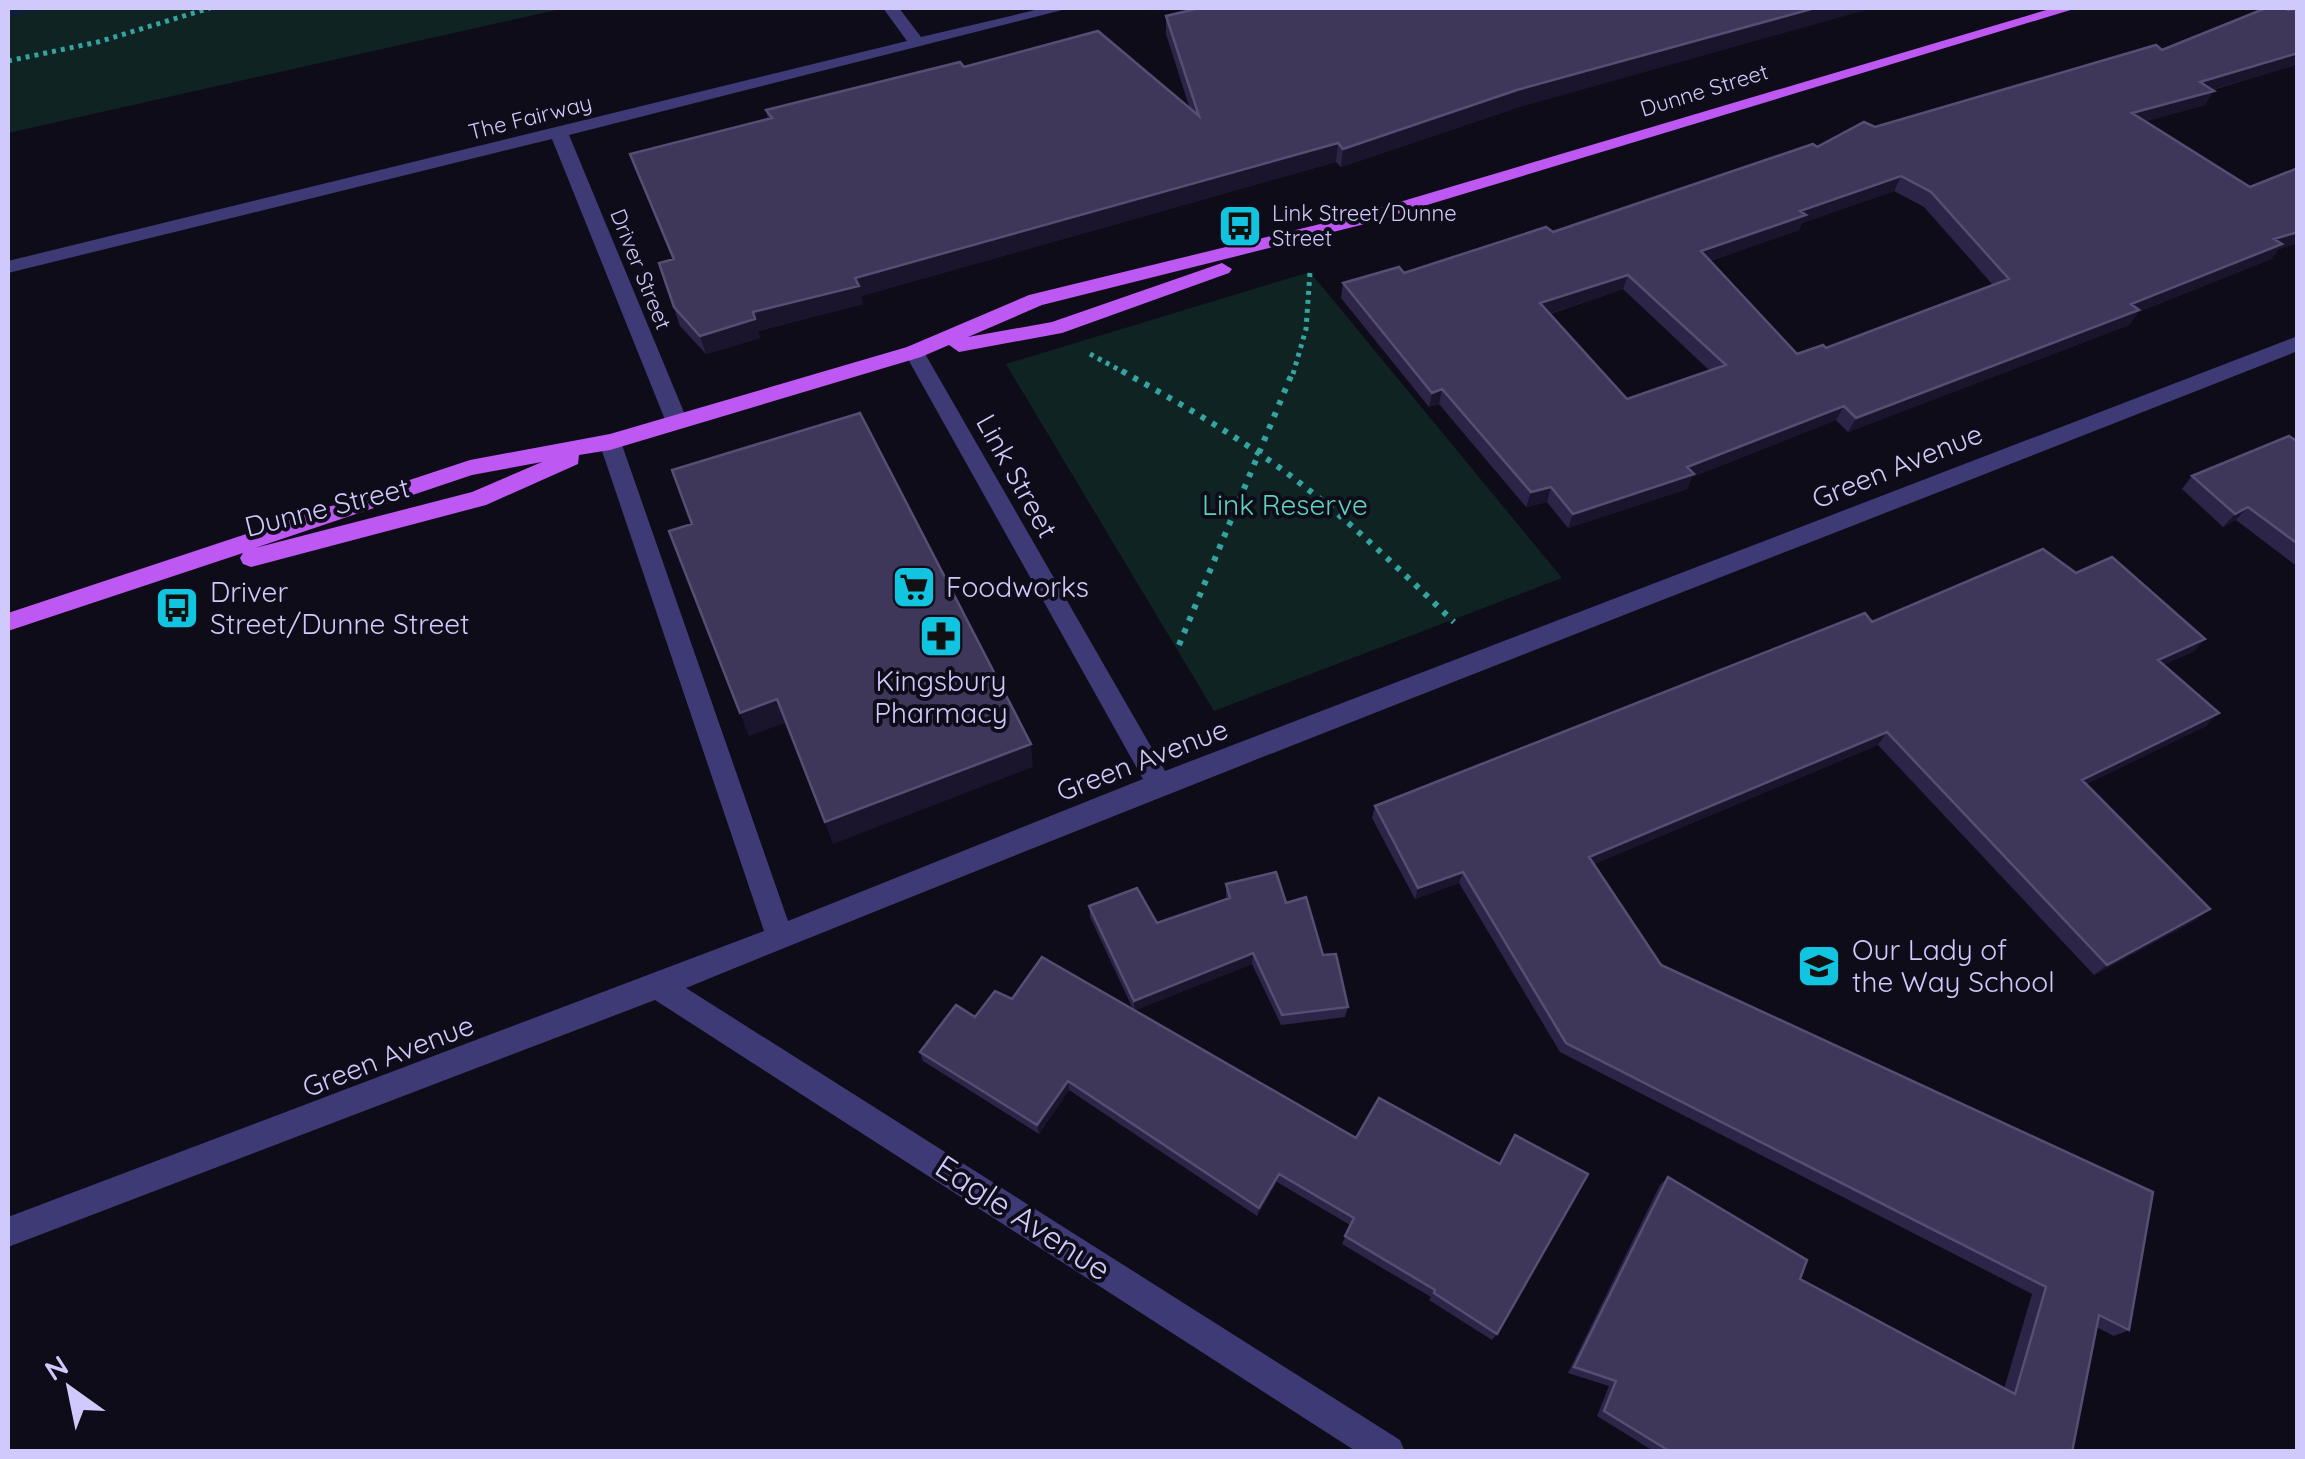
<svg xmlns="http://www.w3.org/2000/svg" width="2305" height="1459" font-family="Quicksand,sans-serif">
<rect width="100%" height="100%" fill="#0f0c1a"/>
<path fill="#0f2323" d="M8,8H565L8,133Z
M1310,272L1562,578L1214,711L1006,364Z"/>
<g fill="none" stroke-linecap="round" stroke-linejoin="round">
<path fill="#0e1f3c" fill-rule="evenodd" d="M25,8H47L8,17V11Z"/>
<path stroke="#35a3a0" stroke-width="5" stroke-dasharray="4 5" stroke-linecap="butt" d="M8,61L98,42L210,8
M1090,354L1127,374
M1293,374L1306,329L1310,272"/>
<path stroke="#35a3a0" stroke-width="6" stroke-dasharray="5 8" stroke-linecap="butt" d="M1122,371C1176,401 1230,432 1280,468C1343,514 1398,568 1454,622
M1179,645L1293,371"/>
<path fill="#3e3a76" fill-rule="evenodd" d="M883,8H899L921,37L1044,8H1070L569,135L688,422L685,427H669L666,422L552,139L8,273V261L907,41Z
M2298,336V351C1760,563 1221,770 686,988L1400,1440L1405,1452H1357L655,1000L8,1247V1217L764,931L599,442L602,437L610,434L621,442L788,921L1143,779L904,352L907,347L914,345L924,352L1165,771Z"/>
<path fill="#be58f3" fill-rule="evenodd" d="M2053,8H2077L1361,225L1042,305L968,337L1052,322L1222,263L1232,269L1229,273L1062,333L959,352L949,345L921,357L610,450L579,455L578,464L486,505L251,567L243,564L240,558L243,553L8,631V613L470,460L610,434L907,347L1029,295L1349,217ZM542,462L472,492L255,548L472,475Z"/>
</g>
<path fill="#2d2547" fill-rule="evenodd" d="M2298,8V64L2213,90L2205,105L2146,121L2250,187L2298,168V243L2279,249L2271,259L2138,312L2129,325L1848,432L1836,420L1692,477L1687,489L1568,528L1547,502L1526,507L1439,404L1429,407L1341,298L1343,283L1404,273L1553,232L1875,127L2162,50ZM1894,191L1924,207L1993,285L1826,348L1797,354L1710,261L1799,230L1802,223ZM1623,289L1710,371L1627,399L1550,314Z
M1166,16L1513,109L1341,167L1336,162L861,296L863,304L758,331L760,338L706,354L680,326L659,263L672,259L630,154L768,119L766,110L964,67L1190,109L1166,34Z
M2298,442V567L2236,520L2223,527L2182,489L2192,476Z
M2076,573L2205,639L2193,652L2164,664L2206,726L2086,784L2196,920L2094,975L1878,745L1594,864L1661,965L2129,1330L2114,1336L2096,1327L2072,1452H1655L1597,1416L1609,1386L1568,1373L1660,1185L1668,1177L1800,1279L2004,1389L2032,1294L1560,1052L1459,883L1415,899L1372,818L1375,806L1872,622Z
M1226,884L1286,903L1323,955L1348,1007L1345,1017L1281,1025L1252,964L1135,1010L1497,1334L1492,1340L1429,1300L1431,1297L1342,1244L1350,1225L1277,1182L1257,1216L1069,1090L1039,1134L923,1061L920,1052L975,1017L1012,999L1133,1009L1090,917L1089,906L1157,923L1226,899Z"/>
<path fill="#1a142d" d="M1815,8H1873L1513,109L1341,167L1343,149L1517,90Z
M2298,53V64L2191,96L2200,82Z
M2214,91L2205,105L2123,128L2132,113Z
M1338,143L1336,162L861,296L863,304L758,331L753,312L855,278Z
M1901,176L1894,191L1802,223L1799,230L1695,266L1701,251L1800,211Z
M2298,232V243L2279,249L2271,259L2138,312L2129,325L1848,432L1856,418L2131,304L2274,239Z
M1628,275L1623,289L1536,318L1540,303Z
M755,319L760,338L706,354L700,336Z
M1442,389L1439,404L1429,407L1432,393Z
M1844,406L1836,420L1692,477L1687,489L1568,528L1573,514Z
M1551,487L1547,502L1526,507L1531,492Z
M2248,507L2236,520L2223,527L2235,514Z
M2205,639L2193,652L2147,672L2158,660Z
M777,699L785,723L749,736L740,713Z
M2219,713L2206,726L2071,792L2082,780Z
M1887,732L1878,745L1584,868L1589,857Z
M1031,744L1033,767L833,844L825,822Z
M1463,872L1459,883L1415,899L1418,888Z
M2210,909L2196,920L2094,975L2107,965Z
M1253,953L1252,964L1134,1011V1001Z
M1068,1081L1069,1090L1039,1134L1037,1125Z
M1279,1174L1277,1182L1257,1216L1259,1208Z"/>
<path fill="#3f375a" stroke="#564e73" stroke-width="2.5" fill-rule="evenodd" d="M1200,8H1815L1517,90L1343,149L1338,143L855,278L859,286L753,312L755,319L700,336L674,307L659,263L674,259L630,154L772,118L766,110L960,62L964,67L1098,31L1199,116L1166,16Z
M2266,8H2283L2288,10L2298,8V53L2200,82L2214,91L2132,113L2250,187L2298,168V232L2274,239L2282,244L2131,304L2139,310L1856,418L1844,406L1687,467L1694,474L1573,514L1551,487L1531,492L1442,389L1432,393L1343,283L1399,267L1404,273L1546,227L1553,232L1813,144L1817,147L1864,122L1875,127L2156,45L2162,50ZM1901,176L1931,192L2009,279L1826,348L1823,345L1797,354L1701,251L1806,215L1800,211ZM1628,275L1726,365L1627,399L1540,303Z
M860,413L1031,744L825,822L777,699L740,713L669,531L692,524L672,470Z
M2289,436L2298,442V544L2248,507L2235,514L2192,476Z
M2043,549L2076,573L2112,557L2205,639L2158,660L2219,713L2082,780L2210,909L2107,965L1887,732L1589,857L1661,965L2153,1192L2129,1330L2099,1315L2072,1452H1671L1604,1411L1616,1381L1574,1367L1668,1177L1807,1260L1800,1279L2015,1394L2046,1287L1566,1043L1463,872L1418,888L1375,806L1865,613L1872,622Z
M1276,872L1286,903L1306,897L1323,955L1336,954L1348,1007L1282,1015L1253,953L1134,1001L1089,906L1137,888L1157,923L1230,898L1226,884Z
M1042,957L1356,1138L1379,1098L1500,1164L1515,1135L1588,1174L1497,1334L1434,1293L1435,1290L1345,1236L1354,1218L1279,1174L1259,1208L1068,1081L1037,1125L920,1052L956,1005L975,1017L995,991L1012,999Z"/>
<defs>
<g id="bus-square" transform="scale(2.25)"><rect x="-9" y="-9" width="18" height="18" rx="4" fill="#11c4df" stroke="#0f0c1a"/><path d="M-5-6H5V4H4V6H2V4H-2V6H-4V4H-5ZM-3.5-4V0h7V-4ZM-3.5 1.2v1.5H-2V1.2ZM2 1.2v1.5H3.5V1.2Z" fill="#111"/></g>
<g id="supermarket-square" transform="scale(2.25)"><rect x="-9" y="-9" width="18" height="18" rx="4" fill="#11c4df" stroke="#0f0c1a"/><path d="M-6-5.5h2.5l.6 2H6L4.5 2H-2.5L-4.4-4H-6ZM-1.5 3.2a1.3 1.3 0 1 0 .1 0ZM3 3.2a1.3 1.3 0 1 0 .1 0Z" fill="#111"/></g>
<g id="pharmacy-square" transform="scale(2.25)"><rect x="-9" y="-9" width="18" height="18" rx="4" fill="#11c4df" stroke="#0f0c1a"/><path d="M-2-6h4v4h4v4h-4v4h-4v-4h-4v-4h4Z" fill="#111"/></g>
<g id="school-square" transform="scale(2.25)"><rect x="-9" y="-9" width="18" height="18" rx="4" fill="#11c4df" stroke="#0f0c1a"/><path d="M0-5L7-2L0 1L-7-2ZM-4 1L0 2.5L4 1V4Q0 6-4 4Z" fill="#111"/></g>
</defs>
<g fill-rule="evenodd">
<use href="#bus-square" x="1240" y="226"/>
<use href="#supermarket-square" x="914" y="587"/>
<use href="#bus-square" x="177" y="608"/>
<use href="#pharmacy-square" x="941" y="636"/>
<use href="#school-square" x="1819" y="966"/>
</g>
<g text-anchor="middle" stroke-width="8" stroke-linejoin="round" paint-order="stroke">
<g font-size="22" fill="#d0c9fb" stroke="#0f0c1a">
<text transform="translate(1704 90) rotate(-17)" y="8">Dunne Street</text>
<text transform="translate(530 117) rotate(-14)" y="8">The Fairway</text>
<text transform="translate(641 269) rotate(68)" y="8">Driver Street</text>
</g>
<g font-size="22" fill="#d0c9fb" stroke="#0f0c1a" text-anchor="start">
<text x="1272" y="221">Link Street/Dunne<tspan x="1272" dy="25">Street</tspan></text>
</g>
<g font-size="28" fill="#d0c9fb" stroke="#0f0c1a">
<text transform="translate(1897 466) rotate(-22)" y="10">Green Avenue</text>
<text transform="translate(1017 476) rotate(61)" y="10">Link Street</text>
<text transform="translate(327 507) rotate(-14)" y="10">Dunne Street</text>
<text transform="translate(1142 760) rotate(-21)" y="10">Green Avenue</text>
<text transform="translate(388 1056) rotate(-21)" y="10">Green Avenue</text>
</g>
<g font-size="28" fill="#5cd4ba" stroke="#0f0c1a">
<text x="1285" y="515">Link Reserve</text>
</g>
<g font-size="28" fill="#d0c9fb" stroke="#0f0c1a" text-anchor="start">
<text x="946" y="597">Foodworks</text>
<text x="210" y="602">Driver<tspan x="210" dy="32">Street/Dunne Street</tspan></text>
<text x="941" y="691" text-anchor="middle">Kingsbury<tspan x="941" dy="32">Pharmacy</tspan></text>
<text x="1852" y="960">Our Lady of<tspan x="1852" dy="32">the Way School</tspan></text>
</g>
<g font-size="32" fill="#d0c9fb" stroke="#0f0c1a">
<text transform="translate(1023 1218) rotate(33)" y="11">Eagle Avenue</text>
</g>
</g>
<rect width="2305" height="1459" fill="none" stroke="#d0c9fb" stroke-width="20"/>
<g transform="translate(70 1389) rotate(327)" stroke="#0f0c1a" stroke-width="8" paint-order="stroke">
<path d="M0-8L18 38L0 25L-18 38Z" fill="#d0c9fb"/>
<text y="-15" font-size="28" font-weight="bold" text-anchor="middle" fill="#d0c9fb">N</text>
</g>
</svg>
